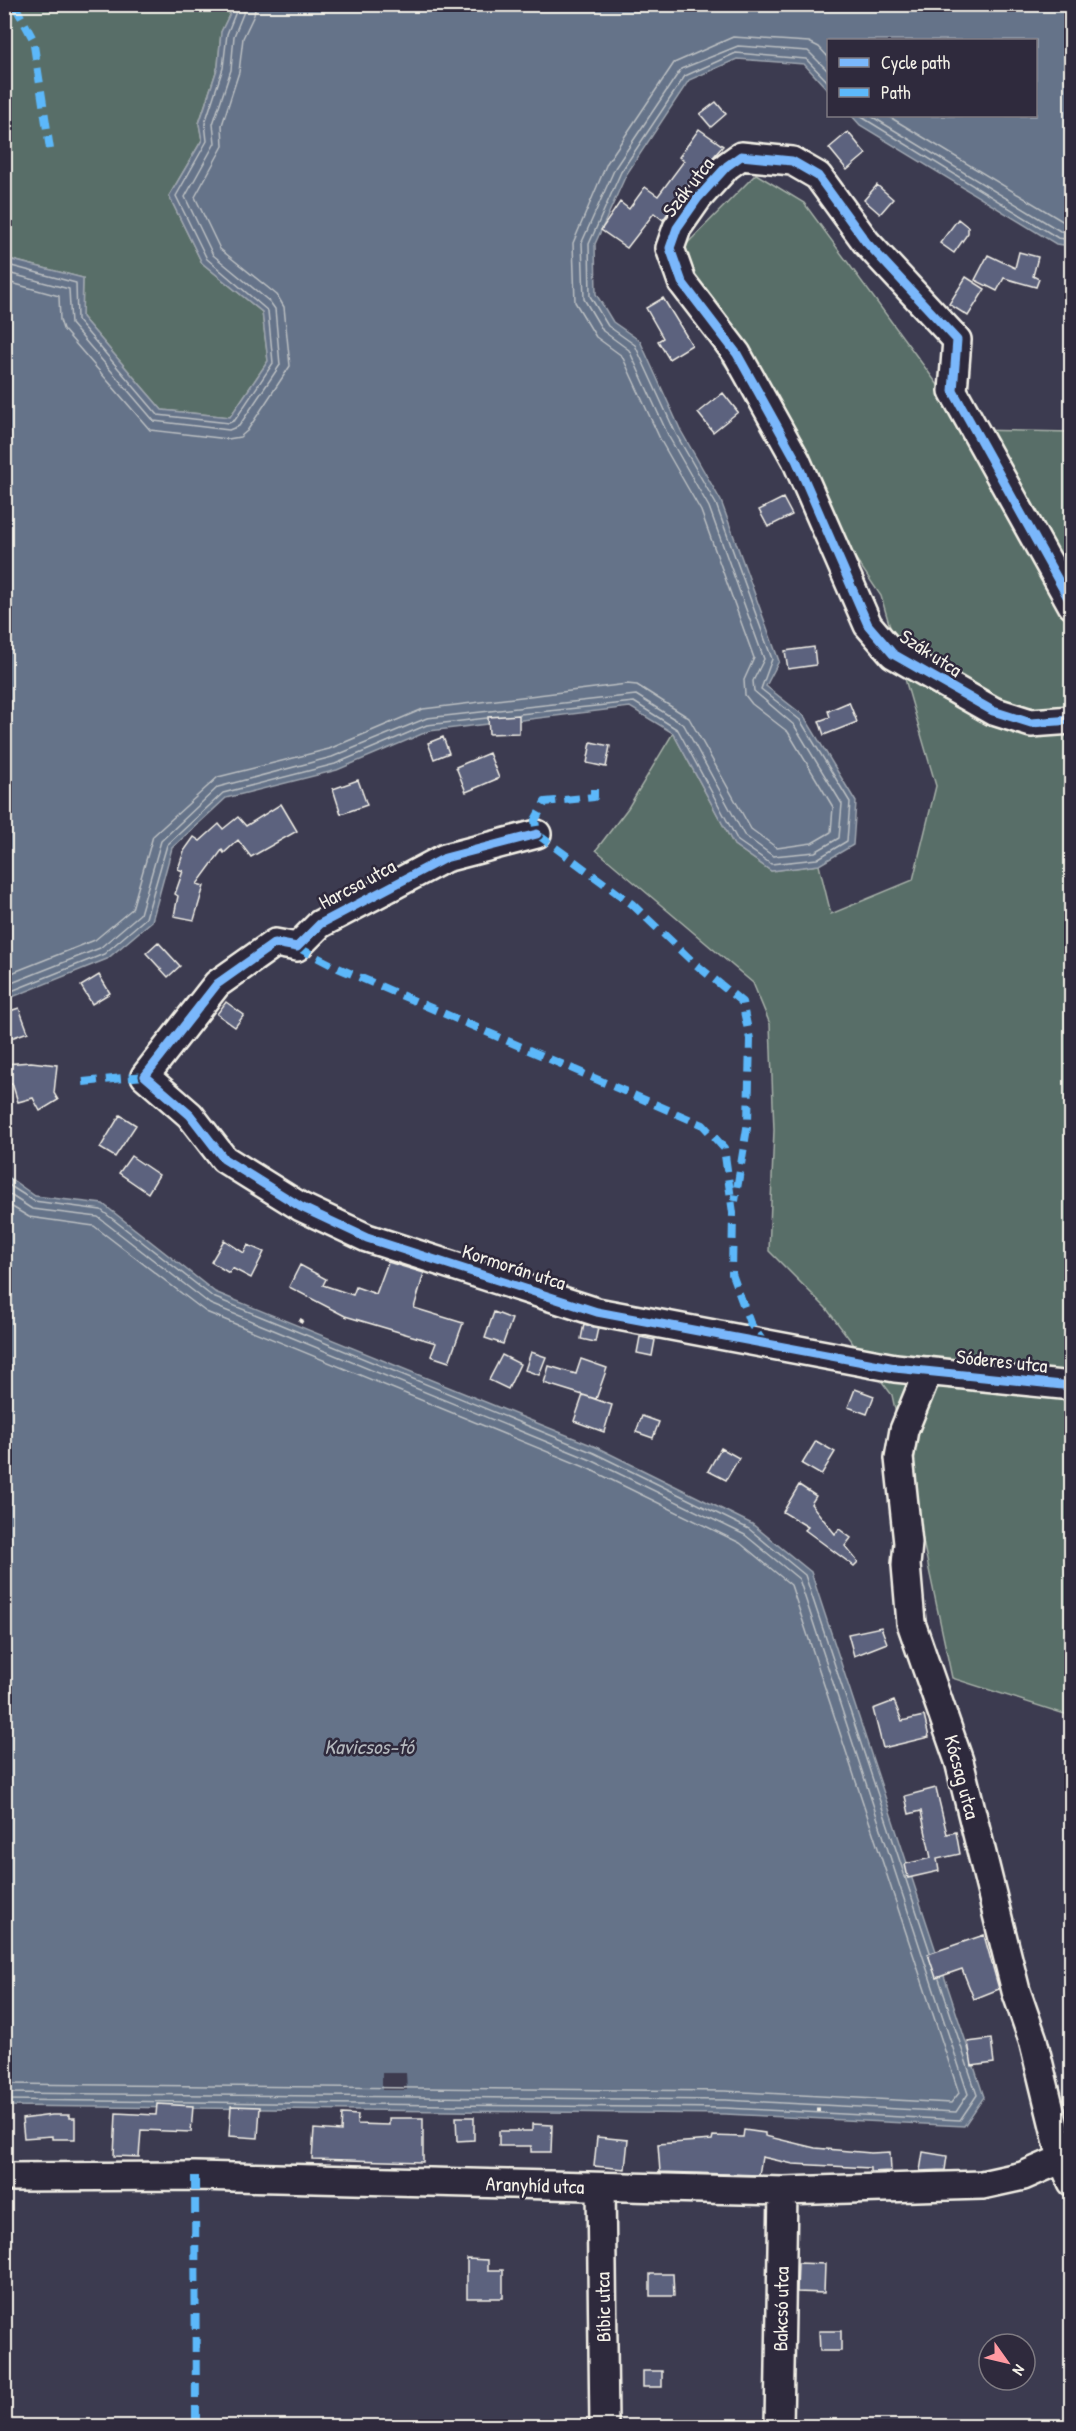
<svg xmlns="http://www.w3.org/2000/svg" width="1076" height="2431" font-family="'Patrick Hand',sans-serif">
<rect width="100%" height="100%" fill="#3c3b50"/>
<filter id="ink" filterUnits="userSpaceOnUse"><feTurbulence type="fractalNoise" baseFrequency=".0167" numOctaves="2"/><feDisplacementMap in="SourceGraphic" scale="12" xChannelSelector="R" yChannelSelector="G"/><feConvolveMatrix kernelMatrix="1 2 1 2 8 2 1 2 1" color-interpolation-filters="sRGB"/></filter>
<g filter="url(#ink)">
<path fill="#596e68" stroke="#a6b0a8" stroke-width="1.5" d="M4,5H234L221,32L218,66L199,123L202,140L169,196L202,263L262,312L268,361L230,417L162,410L82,317L83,278L5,258Z
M756,174L804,203L971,430L1071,432V1716L952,1678L892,1395L826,1308L769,1251L774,1130L770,1024L753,983L596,850L628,808L673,733L734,845L771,871L819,865L831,914L913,880L936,786L881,596L661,270Z"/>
<path fill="#657389" stroke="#9ea5af" stroke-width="1.5" d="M234,5H1071V246L1056,244L860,125L852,116H1036V40H828V90L804,64L737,59L689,80L626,175L595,244L596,294L613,322L640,341L681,431L721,501L779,661L766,686L804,716L856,802L853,845L819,865L771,871L734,845L673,733L630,707L429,731L337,770L226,798L172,848L152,921L107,959L5,1000L4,258L83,278L82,317L162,410L230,417L268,361L262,312L202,263L169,196L202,140L199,124L218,66L221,32Z
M4,1174L35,1196L103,1204L215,1292L596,1447L752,1524L811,1572L984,2097L964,2126L725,2114L5,2106Z"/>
<path fill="#3c3b50" d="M382,2073H406L407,2090H382Z"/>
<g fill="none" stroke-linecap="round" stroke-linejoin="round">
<path stroke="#bbbfc2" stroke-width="1.5" d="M860,116L1058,238L1072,240
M871,116L1060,231L1072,232
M888,116L1064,222L1072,223
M4,264L76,283L77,320L158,415L229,423L235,420L273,363L268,311L207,259L176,196L207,141L205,123L223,68L227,34L239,4
M4,272L69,289L71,324L154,421L229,430L239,426L280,365L275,309L270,302L213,255L185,197L215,143L213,124L231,70L234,36L247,4
M4,281L59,296L60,320L63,329L150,430L228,439L240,437L247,431L290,366L284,307L277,295L220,249L195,197L223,146L222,125L239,72L243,38L254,15L256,4
M520,714L634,702L678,730L738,841L771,864L817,859L847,841L850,802L800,720L761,689L772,659L716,504L676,434L635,345L608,326L590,296L589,244L621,172L685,76L736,53L806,59L828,82
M4,976L95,940L132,909L153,836L218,777L329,749L423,709L627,684L637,685L689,718L751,829L777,848L812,843L831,832L833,807L788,732L752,704L745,695L744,680L754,658L701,511L661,441L622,356L596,337L575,302L573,243L607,163L674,63L733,37L809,42L819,47L828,57
M4,986L100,948L140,914L161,841L218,787L332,757L427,718L636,695L684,725L744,835L773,856L815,852L839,838L842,804L794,725L754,691L753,681L764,659L709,507L669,437L629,350L603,331L584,299L582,242L615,168L681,69L738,46L808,51L828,71
M4,994L104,954L146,918L167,845L223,793L335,764L427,725L487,718
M4,1182L34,1201L101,1210L213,1297L594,1453L749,1529L805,1575L930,1952
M4,1191L32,1209L98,1217L210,1304L591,1460L745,1535L799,1579L968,2094L956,2112L725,2100L4,2093
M4,1202L29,1217L94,1226L206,1312L587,1468L740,1543L791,1585L959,2093L951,2103L725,2091L4,2084
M4,2100L725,2108L960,2120L977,2095L939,1979"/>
</g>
<path fill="#5c627e" stroke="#f4f1e8" stroke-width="1.5" d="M716,102L726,114L711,127L700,114Z
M699,129L723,146L686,188L663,220L654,213L627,248L601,230L620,202L629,209L645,187L658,196L684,161L679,157Z
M848,132L866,154L847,170L829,148Z
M877,185L893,199L880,214L864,200Z
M958,219L968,227V233L954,253L940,243Z
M1019,252L1038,257L1033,276L1039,279L1036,287L1004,278L997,291L975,280L988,255L1015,268Z
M966,277L985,289L968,316L949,304Z
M663,298L692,345L669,359L658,341L663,338L646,308Z
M723,393L738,412L713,432L698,413Z
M783,498L792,515L768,527L759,510Z
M814,647L816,665L788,669L785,651Z
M849,702L857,722L824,735L819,721L830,717L828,711Z
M519,715V733L489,734L488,717Z
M443,737L449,753L434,759L428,743Z
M591,742L610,746L606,767L587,763Z
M489,753L499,778L466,792L456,767Z
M358,780L367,805L341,814L333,789Z
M281,804L297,831L251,857L238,840L224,853L222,850L197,884L204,886L194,920L174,916L178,896L175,894L183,871L178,869L184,851L194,837L200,841L219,824L223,829L238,817L246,826Z
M158,942L180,966L168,977L146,953Z
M99,975L110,993L92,1004L81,986Z
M226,1002L244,1015L235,1027L217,1014Z
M19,1008L28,1032L11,1038L4,1013Z
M31,1062L57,1065L54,1093L58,1100L40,1111L33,1098L18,1102L12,1083L4,1086V1064Z
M120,1115L136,1125L115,1157L100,1148Z
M131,1156L159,1175L148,1193L119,1173Z
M224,1240L244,1253L248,1245L264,1252L251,1278L232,1268L229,1273L211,1262Z
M388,1262L424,1273L414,1308L463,1323L449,1362L431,1356L436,1343L345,1316L289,1287L300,1265L326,1279L323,1285L353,1295L356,1287L376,1294Z
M494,1312L512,1319L503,1344L485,1338Z
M584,1324L598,1328L595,1342L581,1339Z
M640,1337L655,1340L652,1356L637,1353Z
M531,1352L546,1357L539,1375L525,1370Z
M502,1355L520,1364L508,1389L489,1380Z
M581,1359L607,1368L596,1399L544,1383L549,1366L576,1374Z
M855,1389L874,1396L867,1414L848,1407Z
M583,1395L612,1405L604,1432L574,1421Z
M642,1416L659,1422L653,1438L636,1432Z
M816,1441L835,1452L821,1475L802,1464Z
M721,1448L739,1458L726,1480L708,1471Z
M799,1485L816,1496L811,1504L835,1534L839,1529L851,1538L845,1546L858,1562L854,1566L805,1530L808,1527L783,1512Z
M881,1627L887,1643L854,1656L848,1634Z
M894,1701L902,1721L924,1716L929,1737L883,1748L873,1709Z
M936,1788L947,1834L956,1832L960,1854L937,1859L939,1871L908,1878L905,1864L931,1858L921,1811L909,1814L905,1796Z
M984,1935L999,1989L974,1999L962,1969L936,1978L928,1954Z
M991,2039L994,2063L972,2066L968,2042Z
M157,2104L193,2106L191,2132L141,2130L139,2157L114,2156L116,2113L156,2115Z
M231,2106L260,2107L258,2138L229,2136Z
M342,2114L358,2115L357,2124L389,2125V2118H423V2162L312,2159L314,2129L341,2131Z
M52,2115H69V2118H75V2139H52V2136L24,2138L22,2119Z
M456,2117H474V2140L457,2141Z
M532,2124L552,2125L551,2152H531V2146H499V2131H532Z
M744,2130L765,2133V2136L815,2148L871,2153L890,2152L891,2171L870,2172V2168L793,2164L762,2157L759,2175L660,2172L658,2144L712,2140L713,2136L743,2137Z
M597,2137L628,2140L625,2169L594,2166Z
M923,2152L947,2156L945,2170L920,2171Z
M467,2259L488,2260V2270H503V2298H467Z
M798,2263L825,2264L824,2293L797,2292Z
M650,2274H673L674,2296H650Z
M819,2331H841V2351H820Z
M643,2371H662V2387H643Z"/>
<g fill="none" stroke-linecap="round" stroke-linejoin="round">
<g stroke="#f4f1e8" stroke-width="32">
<path id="minor" d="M1072,605L953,391L957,340L866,242L818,176L792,161L741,156L727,166L698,198L677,228L670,248L682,282L737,354L796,460L868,625L893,654L993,711L1031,723L1072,720
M537,834L445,858L320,924L297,947L275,943L217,984L145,1076L190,1115L224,1159L301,1207L367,1238L597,1312L895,1368L1072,1386
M928,1371L904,1430L899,1458L908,1543L906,1565L911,1623L959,1761L1016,1991L1033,2040L1062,2159L1072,2182
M4,2177L195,2176L783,2191L982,2185L1023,2176L1062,2159
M601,2187L604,2426
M779,2426L783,2191"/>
</g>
<path stroke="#f4f1e8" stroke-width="4" stroke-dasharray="4.5 4.5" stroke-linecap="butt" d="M300,1323L304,1316
M818,2112V2102"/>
<use href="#minor" stroke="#2f2a3d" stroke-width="27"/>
<path stroke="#5cb8fa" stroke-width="8" stroke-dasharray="15 8" stroke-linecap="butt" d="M14,4L33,39L50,149
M594,789V797L545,802L535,820L537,834L632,904L693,962L742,1002L750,1039L748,1122L735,1201
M297,947L338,968L703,1125L724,1148L733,1213L732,1274L750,1323L764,1343
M83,1082L145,1076
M195,2176L196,2426"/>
<g stroke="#2f2a3d" stroke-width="13">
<path id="cycleway" d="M1072,605L953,391L957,340L866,242L818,176L792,161L741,156L727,166L698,198L677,228L670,248L682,282L737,354L796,460L868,625L893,654L993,711L1031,723L1072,720
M537,834L445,858L320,924L297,947L275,943L217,984L145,1076L190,1115L224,1159L301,1207L367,1238L597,1312L895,1368L1072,1386"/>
</g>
<use href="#cycleway" stroke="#7ab7fb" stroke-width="9"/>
</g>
</g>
<g text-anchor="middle" stroke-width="5" stroke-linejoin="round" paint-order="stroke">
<g font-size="20" fill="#f4f1e8" stroke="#2f2a3d">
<text transform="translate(688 187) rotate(-52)" y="7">Szák utca</text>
<text transform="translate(931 653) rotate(33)" y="7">Szák utca</text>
<text transform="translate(357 884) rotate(-28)" y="7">Harcsa utca</text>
<text transform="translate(514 1267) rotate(18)" y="7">Kormorán utca</text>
<text transform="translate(1002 1361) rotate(6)" y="7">Sóderes utca</text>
<text transform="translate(962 1777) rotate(75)" y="7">Kócsag utca</text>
<text transform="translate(535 2185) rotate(2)" y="7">Aranyhíd utca</text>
<text transform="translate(603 2307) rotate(-91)" y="7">Bíbic utca</text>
<text transform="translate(781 2309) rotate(-89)" y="7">Bakcsó utca</text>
</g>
<g font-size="21" font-style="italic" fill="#b4b8bd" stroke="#2f2a3d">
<text x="369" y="1754">Kavicsos-tó</text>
</g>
</g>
<rect width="1076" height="2431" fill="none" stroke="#2f2a3d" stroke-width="24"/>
<rect x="12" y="12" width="1052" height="2407" fill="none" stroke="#f4f1e8" stroke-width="2" filter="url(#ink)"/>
<rect x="827" y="39" width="210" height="78" fill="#2f2a3d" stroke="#7e7a81" stroke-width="1.5"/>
<rect x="839" y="58" width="30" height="9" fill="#7ab7fb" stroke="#7e7a81" stroke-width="1.5"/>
<text x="881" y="69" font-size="18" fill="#f4f1e8">Cycle path</text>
<rect x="839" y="88" width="30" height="9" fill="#5cb8fa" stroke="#7e7a81" stroke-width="1.5"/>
<text x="881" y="99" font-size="18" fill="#f4f1e8">Path</text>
<g transform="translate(1007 2362) rotate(124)"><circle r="28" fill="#2f2a3d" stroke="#7e7a81" stroke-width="1.5"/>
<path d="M0-4.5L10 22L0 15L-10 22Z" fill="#ff9aa2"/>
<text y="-9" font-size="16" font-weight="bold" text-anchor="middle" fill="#f4f1e8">N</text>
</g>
</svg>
